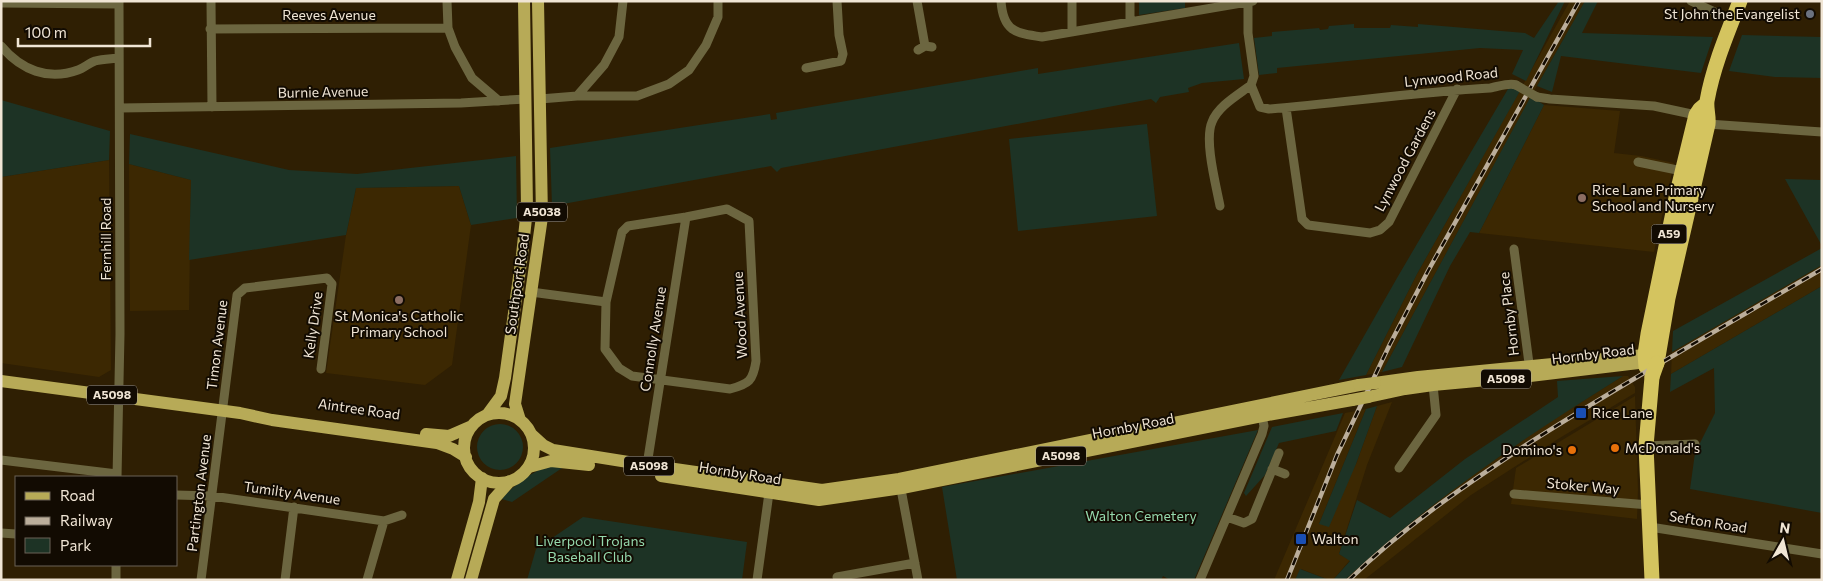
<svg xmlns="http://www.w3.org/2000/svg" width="1823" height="581" font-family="Commissioner,sans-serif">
<rect width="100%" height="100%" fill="#2f1f03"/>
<path fill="#3c2802" d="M1570,1H1585L1534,91L1382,372L1366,375L1417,274Z
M1544,105L1620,111L1614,153L1641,156L1674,163L1654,252L1479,233Z
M109,160L111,370L99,377L1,363V177Z
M129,164L191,180L189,310L130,311Z
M459,186L471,225L452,365L425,385L326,373L346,235L356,188Z
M1822,265V286L1671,374L1672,352Z
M1623,376H1628L1635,387V393L1558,439L1471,495L1364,580H1345L1371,555L1457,486L1546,424Z
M1635,396L1638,490L1637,519L1511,504L1516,468Z
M1392,402L1367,465L1339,554L1350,560L1333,580H1329L1301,569L1295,580H1274L1345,413L1366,409L1319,524L1356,464L1377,406Z"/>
<path fill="#1d3325" d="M1139,1H1185V8L1139,15Z
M1559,1H1565L1526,81L1512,74L1523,50L1480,48L1277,68V73L1259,75L1254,38L1272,36V32L1319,28L1320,30L1328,29L1329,26L1354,24V28H1390L1391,25L1418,27V24L1525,33L1534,38Z
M1585,1H1598L1582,33L1713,37L1701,73L1561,56L1552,92L1537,86Z
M1742,35L1822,37V78L1775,77L1729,71Z
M1239,43L1244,79L1202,83L1188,88L1189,92L1160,97L1156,103L1151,99L781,168L777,172L771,166L552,206L550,148L770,114L771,120L777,119L776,113L1038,68V74Z
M1513,87L1520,91L1417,274L1366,375L1339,380L1397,278L1508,89Z
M1531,96L1544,105L1479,233L1470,232L1450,266L1402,367L1382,372Z
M1,100L110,131L109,160L1,177Z
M1147,124L1157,216L1018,231L1009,139Z
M130,134L289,170L357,174L516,156L517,218L471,225L459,186L356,188L346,235L189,260L191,180L129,164Z
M1785,179L1822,180V246Z
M1822,248V265L1672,352L1673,331Z
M1822,286V513L1690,489L1695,453L1715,413L1714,368L1670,392L1671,374Z
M1623,376C1525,437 1429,501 1345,580H1333L1350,561L1339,554L1357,500L1390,518L1465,459L1558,397L1557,381Z
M1377,406L1356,464L1329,527L1319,524L1366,409Z
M1343,413L1336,431L1279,443L1265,475L1246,496L1244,493L1272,427Z
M477 447a23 23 0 1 1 46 0a23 23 0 1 1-46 0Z
M1258,430L1194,580H1170L1163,576L1161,580H957L942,487Z
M565,466L512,502L502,499C509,489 532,472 544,468C551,466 558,466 565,466Z
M583,517L747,542L742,580H527L536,549Z
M1300,569L1329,580H1295Z"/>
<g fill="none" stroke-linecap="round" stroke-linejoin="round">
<path stroke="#6c6640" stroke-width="9" d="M211,1L212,107
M447,1L448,28L455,47L472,78L499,101
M917,1L925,46
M1001,1C1003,31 1015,33 1042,37L1253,1
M1248,1V33L1254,76L1251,85L1260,107L1269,109C1342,103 1416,92 1490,88C1498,87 1509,82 1516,85
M1691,1L1732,20
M1,3L119,4
M1130,22V1
M210,29L448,28
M1072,32V1
M1,46C21,70 48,81 78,70C84,68 89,63 95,61C103,59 111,59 119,58
M918,50L925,46L932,47
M806,68L841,61L843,54L839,35L837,1
M577,96L604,65L619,37L623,1
M1537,97L1550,99L1654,106L1696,115L1708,124L1822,132
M540,99L577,96H637L669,84L689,70L706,45L718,17V1
M120,108L461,103L526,99
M1286,108L1302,219L1308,225L1370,233L1380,230L1389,222L1457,89
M1638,162L1682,171
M1220,206C1216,185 1204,140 1212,122C1218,106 1238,95 1251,85
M727,209L749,221L756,361C753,381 749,384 730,389L632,376L619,368L605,349L606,302L622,232L628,226L686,217Z
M1514,249L1530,371
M531,292L606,302
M1646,446L1695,444
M1,460L117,474
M647,465L686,217
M1399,468L1436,415L1433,385
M1272,469L1285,474
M117,477L120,334L119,1
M900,484L918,580
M1514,494L1649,505
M176,495L212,496L384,521L402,515
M1227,517L1244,523L1252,519L1279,453
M1650,527L1822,554
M1,533L16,534
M116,565V580
M837,577L915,563
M201,580L237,295L245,288L327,278L332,284L321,369
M285,580L294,507
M367,580L384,521
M757,580L769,493
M1200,580L1262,434L1264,426L1261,411"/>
<path stroke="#b7aa57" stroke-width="12" d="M1,381L240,413L272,420L437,443L453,449L466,457
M1375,383L1418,377L1654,354
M1368,397L1405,389L1433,385L1530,376L1655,361
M464 448a35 35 0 1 1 70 0a35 35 0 1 1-70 0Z
M487,415L501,396L505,378L522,255L527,209L524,1
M520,420L515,404L542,217L538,1
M426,434L449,436L472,426
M532,435L543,445L553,450L647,465L822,490L899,479L1359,385
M529,467L551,461L589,465
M661,476L819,500L902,488L1262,416L1352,400
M457,580L479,502L482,478
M471,580L494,499L510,481"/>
<path stroke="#d4c45f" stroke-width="15" d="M1657,363L1668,298L1708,124C1709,116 1706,109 1707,101C1713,67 1727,34 1740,1
M1646,367L1645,354L1648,334L1677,193L1696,115L1700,109L1706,104
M1652,580L1646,446L1652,377"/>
<g stroke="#bbae9b" stroke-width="4.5">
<path id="rail" d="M1287,580L1337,455L1390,344L1428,271L1579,1
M1349,580C1402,528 1464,486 1526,445C1623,383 1723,327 1822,269"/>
</g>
<use href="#rail" stroke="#120b02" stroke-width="2.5" stroke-dasharray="8" stroke-linecap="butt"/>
<path stroke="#6c6640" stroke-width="9" d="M1516,85L1537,97"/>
<path stroke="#b7aa57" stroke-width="12" d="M1359,385L1375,383
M1352,400L1368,397"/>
<path stroke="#d4c45f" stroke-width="15" d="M1652,377L1657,363"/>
</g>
<circle fill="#6b7280" stroke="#120b02" stroke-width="2" cx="1810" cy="14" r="5"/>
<g fill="#8d6e63" stroke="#120b02" stroke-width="2">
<circle cx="1582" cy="198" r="5"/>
<circle cx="399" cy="300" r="5"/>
</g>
<g fill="#1a4fb4" stroke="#120b02" stroke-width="2">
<rect x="1575" y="407" width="12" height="12" rx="2.5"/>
<rect x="1295" y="533" width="12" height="12" rx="2.5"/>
</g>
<g fill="#e8710a" stroke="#120b02" stroke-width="2">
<circle cx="1615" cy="448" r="5"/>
<circle cx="1572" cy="450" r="5"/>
</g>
<g text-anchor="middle" stroke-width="4" stroke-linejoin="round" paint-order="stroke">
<g fill="#120b02" stroke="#ada496" stroke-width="1">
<rect x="517" y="202.5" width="50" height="19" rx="4"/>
<rect x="1651.5" y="224.5" width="35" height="19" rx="4"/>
<rect x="1481" y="369.5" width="50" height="19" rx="4"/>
<rect x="87" y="385.5" width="50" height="19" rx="4"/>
<rect x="1036" y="446.5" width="50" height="19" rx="4"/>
<rect x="624" y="456.5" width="50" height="19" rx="4"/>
</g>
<g font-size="12" font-weight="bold" fill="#f0e5d5">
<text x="542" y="216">A5038</text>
<text x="1669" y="238">A59</text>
<text x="1506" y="383">A5098</text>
<text x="112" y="399">A5098</text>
<text x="1061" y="460">A5098</text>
<text x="649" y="470">A5098</text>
</g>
<g font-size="14" fill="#f0e5d5" stroke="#120b02" text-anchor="start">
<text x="1800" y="19" text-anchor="end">St John the Evangelist</text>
<text x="1592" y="195">Rice Lane Primary<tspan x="1592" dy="16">School and Nursery</tspan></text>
<text x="399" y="321" text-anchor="middle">St Monica's Catholic<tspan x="399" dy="16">Primary School</tspan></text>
<text x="1592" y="418">Rice Lane</text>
<text x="1625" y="453">McDonald's</text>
<text x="1562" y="455" text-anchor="end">Domino's</text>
<text x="1312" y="544">Walton</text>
</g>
<g font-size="14" fill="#f0e5d5" stroke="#120b02">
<text x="329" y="20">Reeves Avenue</text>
<text transform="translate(1451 77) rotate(-6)" y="5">Lynwood Road</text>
<text transform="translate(323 92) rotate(-1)" y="5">Burnie Avenue</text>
<text transform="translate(1405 160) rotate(-62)" y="5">Lynwood Gardens</text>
<text transform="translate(106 239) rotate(-90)" y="5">Fernhill Road</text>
<text transform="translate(517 284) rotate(-82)" y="5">Southport Road</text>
<text transform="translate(1509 314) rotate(-97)" y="5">Hornby Place</text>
<text transform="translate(740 315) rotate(-93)" y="5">Wood Avenue</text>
<text transform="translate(313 325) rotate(-82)" y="5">Kelly Drive</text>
<text transform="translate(653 339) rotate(-81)" y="5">Connolly Avenue</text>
<text transform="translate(217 345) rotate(-83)" y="5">Timon Avenue</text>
<text transform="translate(1593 354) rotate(-7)" y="5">Hornby Road</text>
<text transform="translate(359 409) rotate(8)" y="5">Aintree Road</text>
<text transform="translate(1133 426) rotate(-11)" y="5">Hornby Road</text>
<text transform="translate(740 473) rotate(9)" y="5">Hornby Road</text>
<text transform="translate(1583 486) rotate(5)" y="5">Stoker Way</text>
<text transform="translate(199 493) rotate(-83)" y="5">Partington Avenue</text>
<text transform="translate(292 493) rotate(8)" y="5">Tumilty Avenue</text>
<text transform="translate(1708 522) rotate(9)" y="5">Sefton Road</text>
</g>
<g font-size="14" fill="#95d9ad" stroke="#120b02">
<text x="1141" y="521">Walton Cemetery</text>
<text x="590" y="546">Liverpool Trojans<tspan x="590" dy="16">Baseball Club</tspan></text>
</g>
</g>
<rect width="1823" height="581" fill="none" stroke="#f0e5d5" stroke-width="5"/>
<rect x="15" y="476" width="162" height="90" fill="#120b02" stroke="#6b6256"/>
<rect x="25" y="492" width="25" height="8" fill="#b7aa57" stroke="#6b6256"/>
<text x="60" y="501" font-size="15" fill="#f0e5d5">Road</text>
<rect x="25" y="517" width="25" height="8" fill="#bbae9b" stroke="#6b6256"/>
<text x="60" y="526" font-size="15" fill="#f0e5d5">Railway</text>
<rect x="25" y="538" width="25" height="15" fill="#1d3325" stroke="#6b6256"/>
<text x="60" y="551" font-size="15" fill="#f0e5d5">Park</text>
<g transform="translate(1783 541) rotate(8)" stroke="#120b02" stroke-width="4" paint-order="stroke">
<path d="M0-4L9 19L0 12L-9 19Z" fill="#f0e5d5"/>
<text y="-8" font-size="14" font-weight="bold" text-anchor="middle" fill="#f0e5d5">N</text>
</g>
<path d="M18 38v8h132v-8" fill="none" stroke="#f0e5d5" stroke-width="2.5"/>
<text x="25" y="38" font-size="15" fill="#f0e5d5" stroke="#120b02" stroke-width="4" paint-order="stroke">100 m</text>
</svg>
